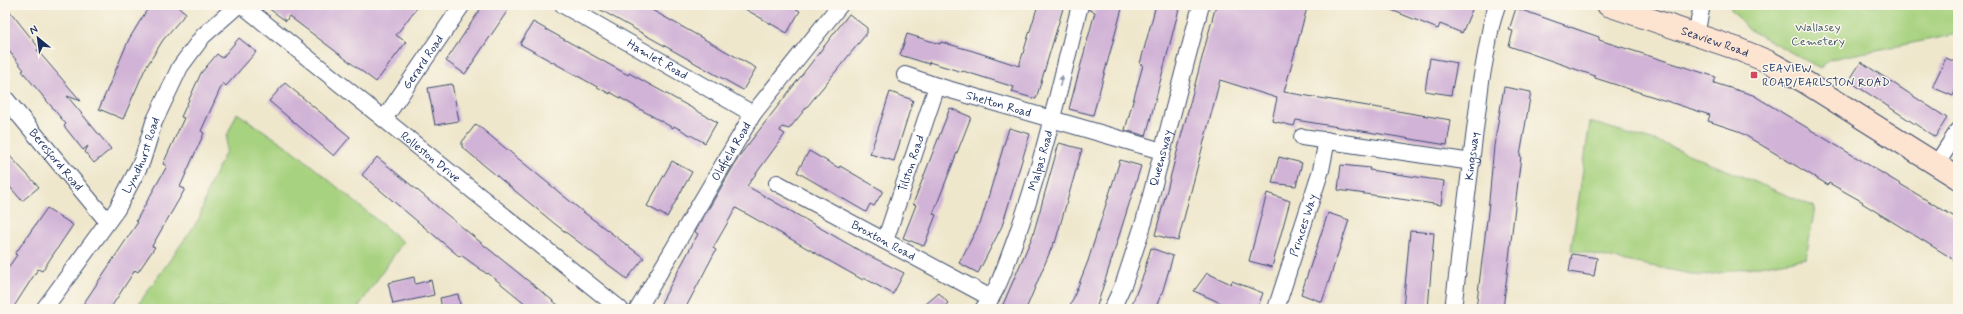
<svg xmlns="http://www.w3.org/2000/svg" width="1963" height="314" font-family="Mynerve,sans-serif">
<rect width="100%" height="100%" fill="#fbf7ec"/>
<filter id="ink" filterUnits="userSpaceOnUse"><feTurbulence type="fractalNoise" baseFrequency=".025" numOctaves="2"/><feDisplacementMap in="SourceGraphic" scale="8" xChannelSelector="R" yChannelSelector="G"/><feConvolveMatrix kernelMatrix="1 2 1 2 8 2 1 2 1" color-interpolation-filters="sRGB"/></filter>
<filter id="wash" filterUnits="userSpaceOnUse"><feTurbulence type="fractalNoise" baseFrequency=".012" numOctaves="4" result="noise"/><feDisplacementMap in="SourceGraphic" scale="16" xChannelSelector="R" yChannelSelector="G"/><feGaussianBlur stdDeviation="0.9" result="paint"/><feColorMatrix in="noise" values="0 0 0 0 0 0 0 0 0 0 0 0 0 0 0 0 0 1.4 0 .05"/><feComposite in="paint" operator="in"/></filter>
<g filter="url(#wash)">
<rect width="100%" height="100%" fill="#efe7cc"/>
<path fill="#a7d27f" stroke="#61806e" d="M1730,5H1958V34L1831,59L1820,68L1748,29L1731,9Z
M237,113L294,151L403,242L357,309H135L199,219L209,187L226,151L227,136Z
M1590,122L1662,143L1815,207L1806,258L1701,276L1571,250Z"/>
<g id="blocks">
<path fill="#d1b3d7" d="M5,5L39,48L37,50L81,101L67,96L111,149L94,163L85,152L88,146L83,150L64,126L66,124L22,71L24,70L5,46Z
M150,5H176L186,13L163,40L145,69L123,119L99,109L129,39Z
M264,5H419L396,35L406,42L376,82L289,16L286,21Z
M483,5H500L508,10L465,74L446,61Z
M592,5H643L756,68L743,90Z
M738,5H789L800,11L787,33Z
M1038,5H1064L1036,99L1012,92L1014,87L963,71L962,72L929,62V64L900,55L907,34L940,44L941,42L973,51L1019,66Z
M1089,5H1123L1093,115L1069,109L1095,12L1089,10Z
M1156,5H1180L1146,136L1125,130L1143,65L1140,64Z
M1216,5H1296L1307,8L1284,92L1451,120L1447,145L1296,120L1294,126L1272,121L1277,98L1220,80L1178,241L1155,235Z
M1379,5H1474L1462,33L1440,24L1438,29Z
M1516,8L1599,37V40L1716,77L1714,83L1753,95L1958,219V262L1862,203L1863,202L1829,183L1828,185L1738,131L1708,121L1710,115L1595,78V76L1509,46L1513,31L1509,30Z
M849,14L867,28V33L789,129L782,127L780,131L785,134L747,186L862,252L904,273L893,294L864,278L863,280L736,208L713,248L716,250L685,309H673L661,303L698,234L695,232L740,155Z
M533,22L628,75L629,73L717,122L705,143L674,126L673,128L610,92V94L520,44Z
M239,38L256,52L226,86L223,83L201,131L204,133L180,187L185,189L152,246L155,247L138,272L135,270L110,309H80L138,222L136,221L167,166L163,164L184,118L181,117L201,73L217,54L222,58Z
M1430,58L1457,63L1451,95L1425,91Z
M1946,58L1958,63V84L1953,96L1934,88V83Z
M1861,62L1947,118L1935,137L1849,81Z
M285,83L350,137L334,156L269,101Z
M452,84L459,121L435,125L428,88Z
M1504,87L1531,92L1520,156H1521L1503,309H1476L1488,212L1494,146Z
M890,92L913,100L894,161L870,154Z
M950,108L971,117L933,214L936,215L924,246L903,238L916,205L913,204Z
M476,124L582,211L644,258L627,279L555,224L462,147V142Z
M1009,128L1030,134L1002,226L978,273L959,263L981,221Z
M1059,143L1082,149L1055,243L1054,242L1026,309H1001L1033,235Z
M5,151L39,187L22,201L5,181Z
M809,151L839,168L840,166L883,191L874,206L870,204L866,212L797,172Z
M377,157L485,246L563,309H532L488,273L487,274L461,255L460,257L362,175Z
M1279,157L1302,163L1296,186L1272,183Z
M1120,160L1141,166L1096,309H1069L1088,261Z
M672,161L692,172L667,217L647,206Z
M1341,165L1370,168L1369,170L1444,181L1441,205L1338,190Z
M1267,193L1290,201L1272,267L1249,261Z
M47,208L73,225L42,271L38,269L13,308L5,303V272L17,255L15,254Z
M1328,213L1349,220L1322,302L1301,294Z
M1410,231L1434,233L1428,309H1403Z
M1151,248L1173,256L1163,290L1155,309H1130L1145,271H1144Z
M1572,254L1597,258L1594,276L1569,272Z
M1207,273L1231,284L1232,281L1263,293L1257,309H1234L1194,291Z
M414,277L415,284L431,280L434,295L393,304L388,283Z
M939,293L948,303L942,309H920Z
M458,294L461,309H442L440,298Z"/>
</g>
</g>
<g filter="url(#ink)">
<use href="#blocks" fill-opacity="0" stroke="#3b4b6e" stroke-width="1"/>
<g fill="none" stroke-linecap="round" stroke-linejoin="round">
<g stroke="#3b4b6e" stroke-width="18">
<g id="street">
<path id="s1" d="M242,5L620,309"/>
<path id="s2" d="M563,5L753,114"/>
<path d="M1696,35L1702,5"/>
<path id="s3" d="M905,75L937,86L1162,151"/>
<path id="s4" d="M5,98L107,221"/>
<path id="s5" d="M384,119L462,5"/>
<path d="M1302,137L1472,162"/>
<path d="M1936,165L1958,131"/>
<path id="s6" d="M777,183L991,298"/>
<path id="s7" d="M885,241L937,86"/>
<path id="s8" d="M44,309L117,209L142,161L154,122L180,67L203,36L238,5"/>
<path id="s9" d="M638,309L753,114L840,5"/>
<path id="s10" d="M983,309C998,291 1005,267 1013,246C1042,168 1060,85 1080,5"/>
<path id="s11" d="M1112,309L1124,283L1144,222L1201,5"/>
<path id="s12" d="M1276,309L1321,170L1327,140"/>
<path id="s13" d="M1453,309L1481,81L1491,26L1497,5"/>
</g>
</g>
<g stroke="#3b4b6e" stroke-width="24">
<g id="secondary">
<path id="s14" d="M1608,5L1735,48L1769,62L1805,82L1958,178"/>
</g>
</g>
<use href="#street" stroke="#fff" stroke-width="16"/>
<use href="#secondary" stroke="#fde4d1" stroke-width="22"/>
</g>
<defs><path id="oneway-solid" d="M-6-.8H1V-3.2L6.5 0L1 3.2V.8H-6Z"/></defs>
<use fill="#8d97ae" href="#oneway-solid" transform="translate(1061 81) rotate(-76)"/>
</g>
<rect fill="#d1495b" stroke="#fbf7ec" stroke-width="1.5" x="1750" y="71" width="8" height="8" rx="2"/>
<g text-anchor="middle" stroke-width="3" stroke-linejoin="round" paint-order="stroke">
<g font-size="12" fill="#3e5866" stroke="#fbf7ec">
<text x="1818" y="31">Wallasey<tspan x="1818" dy="14">Cemetery</tspan></text>
</g>
<g font-size="12" fill="#1b2f5e" stroke="#fbf7ec">
<text dy="4" stroke="none"><textPath href="#s14" startOffset="113">Seaview Road</textPath></text>
<text dy="4" stroke="none"><textPath href="#s2" startOffset="109">Hamlet Road</textPath></text>
<text dy="4" stroke="none"><textPath href="#s5" startOffset="69">Gerard Road</textPath></text>
<text dy="4" stroke="none"><textPath href="#s3" startOffset="98">Shelton Road</textPath></text>
<text dy="4" stroke="none"><textPath href="#s9" startOffset="183">Oldfield Road</textPath></text>
<text dy="4" stroke="none"><textPath href="#s8" startOffset="183">Lyndhurst Road</textPath></text>
<text dy="4" stroke="none"><textPath href="#s13" startOffset="154">Kingsway</textPath></text>
<text dy="4" stroke="none"><textPath href="#s1" startOffset="242">Rolleston Drive</textPath></text>
<text dy="4" stroke="none"><textPath href="#s11" startOffset="159">Queensway</textPath></text>
<text dy="4" stroke="none"><textPath href="#s4" startOffset="80">Beresford Road</textPath></text>
<text dy="4" stroke="none"><textPath href="#s10" startOffset="160">Malpas Road</textPath></text>
<text dy="4" stroke="none"><textPath href="#s7" startOffset="82">Tilston Road</textPath></text>
<text dy="4" stroke="none"><textPath href="#s12" startOffset="88">Princes Way</textPath></text>
<text dy="4" stroke="none"><textPath href="#s6" startOffset="121">Broxton Road</textPath></text>
</g>
<g font-size="12" fill="#1b2f5e" stroke="#fbf7ec" text-anchor="start">
<text x="1762" y="72">SEAVIEW<tspan x="1762" dy="14">ROAD/EARLSTON ROAD</tspan></text>
</g>
</g>
<rect width="1963" height="314" fill="none" stroke="#fbf7ec" stroke-width="20"/>
<g transform="translate(38 38) rotate(331)" stroke="#fbf7ec" stroke-width="3" paint-order="stroke">
<path d="M0-3L7 15L0 10L-7 15Z" fill="#1b2f5e"/>
<text y="-6" font-size="11" font-weight="bold" text-anchor="middle" fill="#1b2f5e">N</text>
</g>
</svg>
